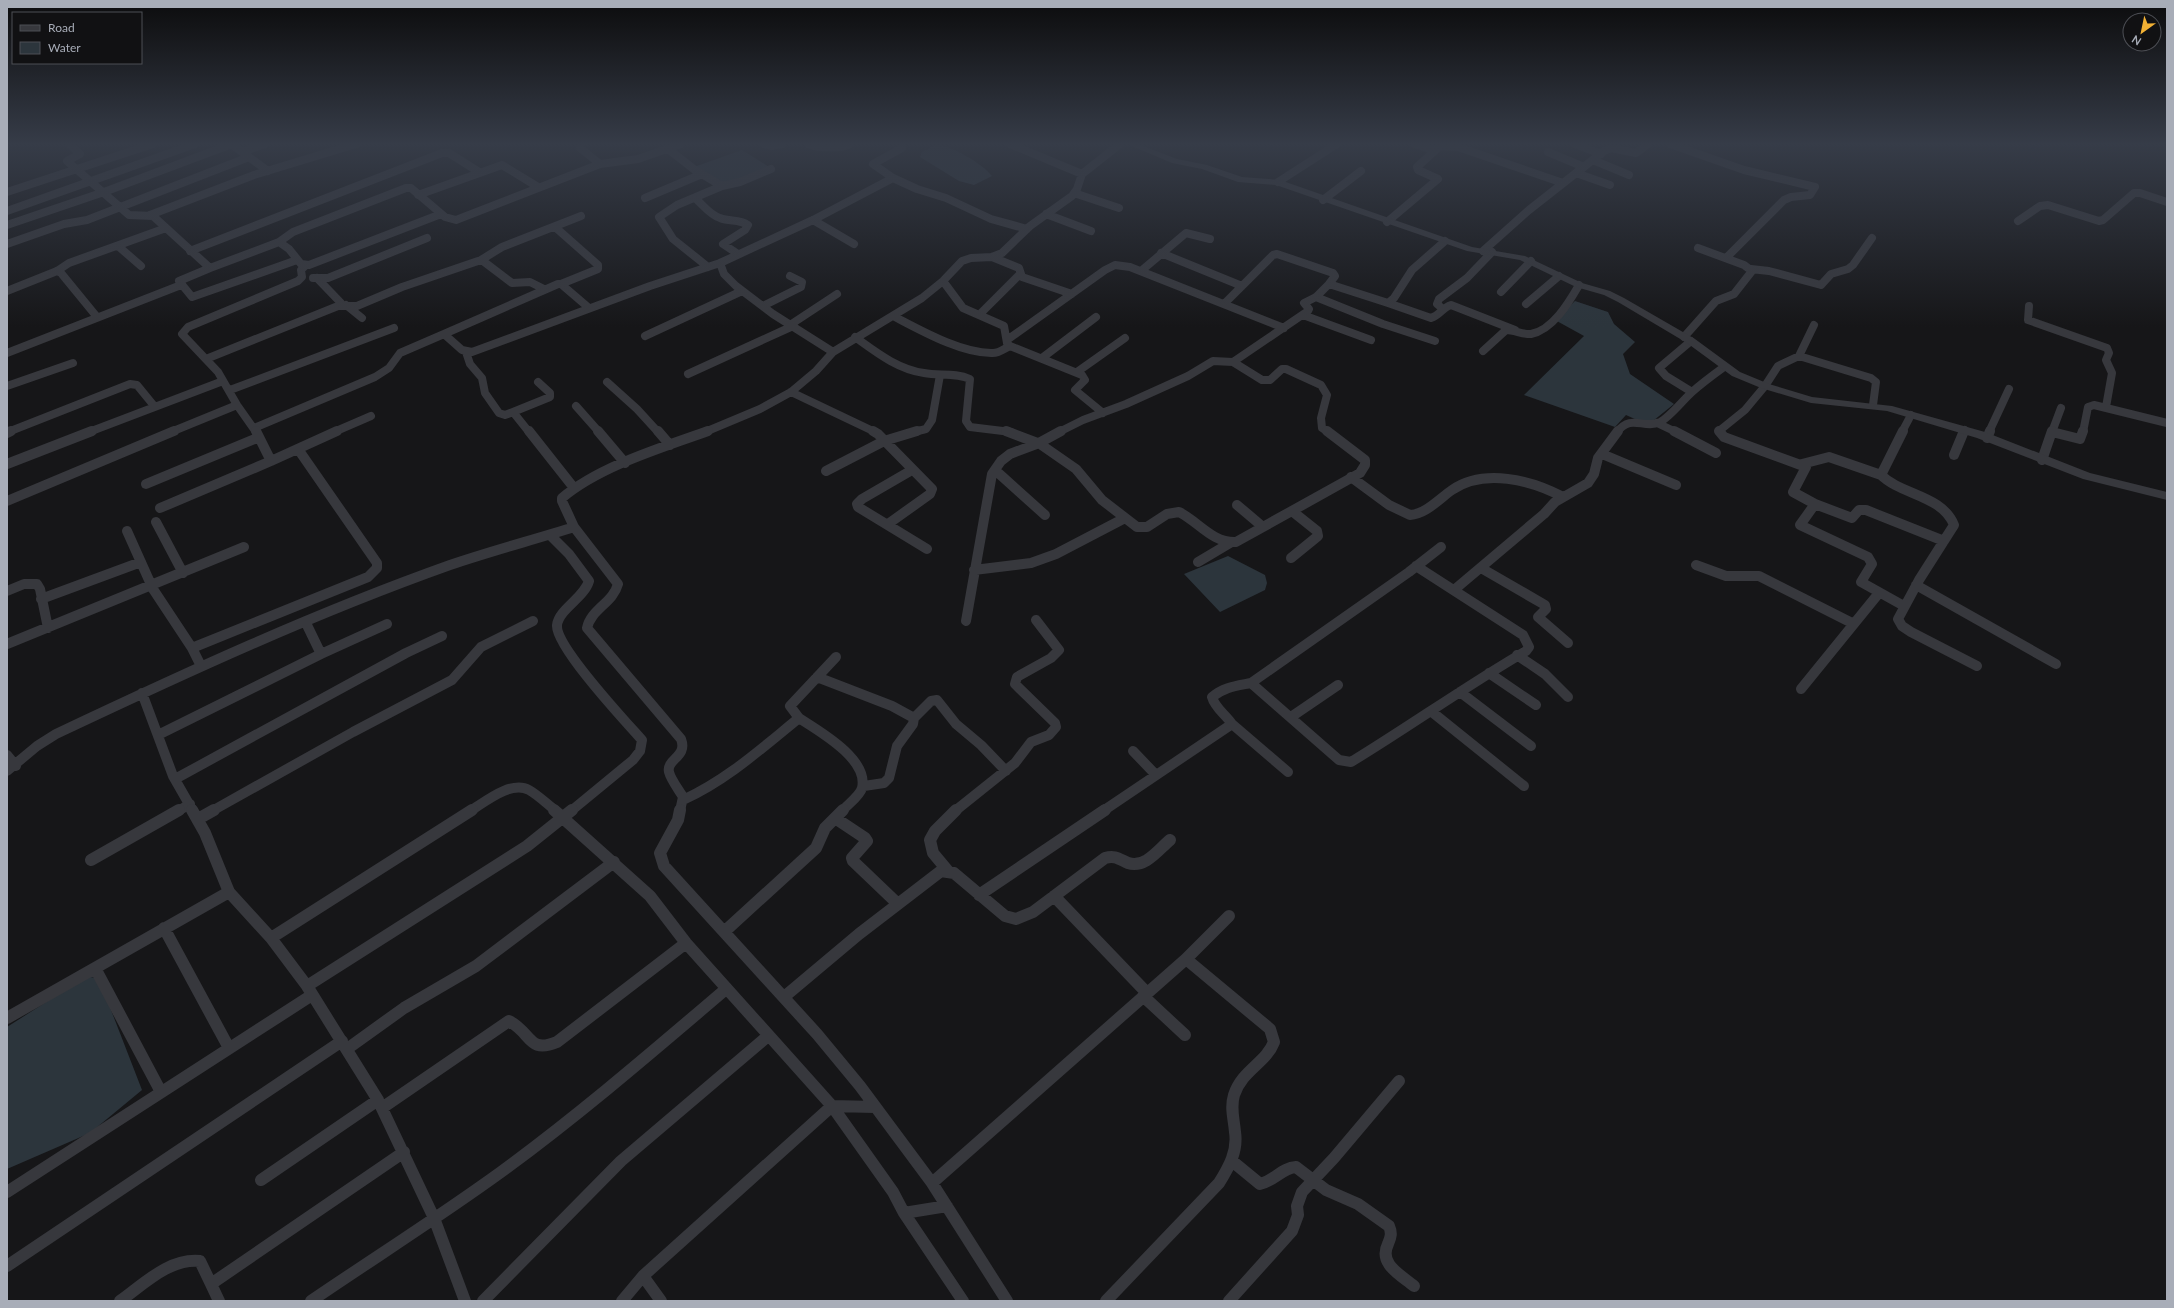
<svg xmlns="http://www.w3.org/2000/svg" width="2174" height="1308" font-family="Lato,sans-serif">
<rect width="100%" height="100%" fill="#161618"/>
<path fill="#2c353c" d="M935,145C950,144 983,164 992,176L974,185L959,181L920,157L922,152Z
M742,150L769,167L725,185L694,167Z
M1575,301L1608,312L1614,324L1635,342L1623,354L1630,374L1674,404L1648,425L1626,415L1615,427L1524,395L1584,336L1555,320Z
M1228,556L1265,575L1267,583L1265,590L1220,612L1184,574Z
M87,976L99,979L142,1090L90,1133L7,1169V1027Z"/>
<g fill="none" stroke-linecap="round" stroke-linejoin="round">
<path stroke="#37383d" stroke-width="8" d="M69,144L80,154L67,161L129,215L153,216L210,268L279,242L293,232L406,188H411L445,217L456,220L600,164L638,159L681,144
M231,144L268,171
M581,144L580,148L600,164
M764,144L771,146L782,144
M808,144C817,148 841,149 850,144
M1010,144L1082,174
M1415,144L1435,151
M1575,144L1601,154
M1670,144L1744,170L1815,187L1810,195L1791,197L1784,200L1726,258
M668,149L695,170L722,186L677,205L659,217L673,239L708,267
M242,152L265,144
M1548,152L1584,167
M1593,160L1629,175
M1576,173L1610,185
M893,178L873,164L902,148
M1278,182L1337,144
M722,186L740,182L771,169
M7,192L153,144
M1074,193L1119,208
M418,195L502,165L538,187
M645,198L702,174
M695,198C703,205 710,215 720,218C730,222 739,219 748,225L745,230L723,244L738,254
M1323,200L1361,171
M7,211L195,144
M1046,214L1091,231
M150,215L254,175L356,144
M813,220L854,244
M2018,221L2040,206L2048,205L2099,221L2103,220L2134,193H2140L2167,202
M1387,222L1438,179L1418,170L1417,167L1440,146L1458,147L1563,183
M7,225L104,192L232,144
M555,227L598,265V269L561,284
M279,242L289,249L301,264L309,265L441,214
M7,244L64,224L87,220L249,157
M118,246L141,266
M190,251L442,153H449L479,172
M1483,251L1529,210L1604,151L1611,148L1636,153L1648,144
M1161,253L1242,286
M992,257L1019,268L1022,277L1072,294
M481,260L502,247L581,216
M210,268L179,281L192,297L297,260
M1751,269L1769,271L1821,285L1831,274L1848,269L1853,265L1872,238
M57,271L61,273L97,317
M1141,271L1186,233L1210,239
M313,278H328L427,238
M943,281L963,308L1004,326L1007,343L1010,346L1082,375L1085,380L1075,390L1103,413
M7,291L57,271L69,263L166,228
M1501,292L1531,261
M1316,297L1383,324L1435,341
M1225,303L1273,255L1277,254L1333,273L1335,276L1329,284L1388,303L1394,298L1412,270L1445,241
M1388,303L1431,318C1440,315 1442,308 1451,305L1515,330
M1526,304L1559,276
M346,305L362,318
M338,306H357L402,287L478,261H483L512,283L530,282L544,289
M763,306L801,287L802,282L790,276
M2029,306L2028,320L2107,348L2109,353L2106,360L2112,373L2106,407
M589,308L561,284H558L444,334L462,350L472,352L650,286L720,263
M1443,309L1437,304L1439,299L1467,278L1492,252
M979,315L1020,274
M1303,315L1371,340
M893,316C920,330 962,354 993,353C999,353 1005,348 1010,346
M790,325L837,294
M645,336L742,291
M855,337C876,352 897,369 924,373C939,376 955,372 970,379L966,421L970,427L1011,432
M1684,337L1716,301L1734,294L1752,271L1744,265L1698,248
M1007,340L1105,270L1115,265L1130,267L1284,328
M1691,341L1659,368L1666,376L1692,392
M1483,351L1506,330C1514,330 1524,335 1531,334C1553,330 1569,302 1579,285
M466,352L470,364L482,378L485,393L499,413L505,415L513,412
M833,352L773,314L736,286L724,274L720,263L813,220L893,178L917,189L946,198L991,219L1027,229
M7,353L181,285
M1799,356L1871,378L1876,382L1873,405
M1042,358L1096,317
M206,359L338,306L341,303L317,278
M1233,362L1262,380H1270L1282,369H1286L1321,385L1327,395L1321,418L1322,428L1328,432
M1077,372L1125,338
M688,374L793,326
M607,382L637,409L658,432
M7,386L73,363
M230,390L394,328
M791,392L875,432
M576,406L599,432
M1657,423L1676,432
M254,428L375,377L389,368L400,353L444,334
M8,432L130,384L137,385L155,407
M89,432L223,381
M171,432L237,405
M256,432L237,405L218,372L182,334L188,327L298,281L302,277L301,270L305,266
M334,432L371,416
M529,432L513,412L550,397V393L538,382
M705,432L760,409L791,392L816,371L833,352L922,298L943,281L962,261L971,258L992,257L1002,253L1030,226L1072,196L1077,189L1082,174L1120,144
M914,432L926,429L932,420L940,375
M1059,432L1083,420L1126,404L1188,376L1213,361L1233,362L1308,311L1309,309L1304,303L1316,297L1329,284
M1617,432C1632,413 1643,430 1660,422C1670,417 1683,400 1692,392C1702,383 1713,375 1724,367
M1720,432L1719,431L1745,410L1765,386L1778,366L1799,356L1814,325
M1902,432L1911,415
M1964,432L1965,430
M1989,432L2009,389
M2052,432H2054
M2052,432L2061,408
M2083,432L2088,407L2094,405L2167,423"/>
<path stroke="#37383d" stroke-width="10" d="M256,431L271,461L337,431
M529,431L574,488
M598,431L625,463
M658,431L670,445
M873,431L878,434L932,489L930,494L888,524
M1006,431L1040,444L1076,469L1102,500L1137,527H1147L1167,514L1179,512C1199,522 1212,543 1236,542L1360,473L1365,465V460L1327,431
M1674,431L1716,453
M1719,431L1724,437L1806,467L1793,492L1815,504L1800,525L1868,557L1872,564L1861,582L1904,606
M1903,431L1881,475C1901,495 1942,495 1954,525L1919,580L1898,619L1902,626L1911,632L1977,666
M2052,432L2080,439L2083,431
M7,433L11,431
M1987,438L1990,431
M1602,454L1676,485
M1954,455L1964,431
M2042,460L2052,431
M7,464L92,431
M1802,464L1829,457L1881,475
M912,470L862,499L857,504L858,507L927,549
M995,470L1045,515
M826,471L884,441L917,431
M1351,477L1389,505L1410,515C1426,514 1439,499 1452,490C1484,468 1531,480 1563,497
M146,484L257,438
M7,501L174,431
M1815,504L1852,518L1859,510H1866L1944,541
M1237,505L1263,527
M160,508L271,461
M156,522L183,573
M574,527L618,584C613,603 591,609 587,628L681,739C688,757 666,759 669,772C671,780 679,790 683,797L680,811
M127,531L153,589L192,648L201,666
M550,535L569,554L589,581C584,598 559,609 557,625C555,646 626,722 642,740L640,751L633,760L571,811
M1291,558L1318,536L1317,531L1292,511
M1198,562L1230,543
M1696,565L1726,576H1759L1854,624
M1481,568L1545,605L1546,609L1538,617L1568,643
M974,570L1031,563L1056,554L1125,518
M1916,585L2056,664
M1454,590L1544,514L1555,502L1588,483L1594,474L1598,458L1618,431
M7,591L24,584H37L40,589L48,628
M41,599L141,562
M966,621L992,474L1001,461L1010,454L1039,443L1061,431
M306,623L321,654
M7,644L244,547
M192,648L368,577L377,568V563L298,449
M1517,655L1545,674L1568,697
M1489,673L1536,705
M817,677L892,706L914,718L913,724L897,746L889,778L884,783L864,786
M1251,683L1339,760L1351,762C1410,726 1466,686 1526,651L1529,647L1523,635L1416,566
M1801,689L1879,593
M1460,692L1531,746
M142,693L173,776L193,811
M1432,712L1524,786
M1291,717L1338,685
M799,718C819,731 869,759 862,788C860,796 847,805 842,811
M914,718L931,701L937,700L956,724L981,745L1006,771
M1232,724L1288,772
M158,735L321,654L387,624
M1133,751L1156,775
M7,755L16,766
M7,771L37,746L56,734C185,673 315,613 450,565C491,551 533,540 574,527L562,501V498C600,466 661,448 708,431
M175,779L406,653L442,636
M683,800C727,780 762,748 799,718L790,706L836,657
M178,811L190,804
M212,811L353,732L452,680L481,647L533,621
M470,811C485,802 511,780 529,790C538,795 547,804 556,811
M955,811L1015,763L1031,742L1049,735L1056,727L1055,723L1015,684L1017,677L1051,658L1059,650L1036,620
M1103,811L1232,724C1225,714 1215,708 1212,697C1224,687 1236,686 1251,683L1409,572L1441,547"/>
<path stroke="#37383d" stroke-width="12" d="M554,810L650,896L686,943L832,1106L893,1192L904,1213L963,1301
M680,810L678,820L660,853L664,866L817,1034L860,1086L932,1183L1007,1301
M835,818L865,838L867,841L852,858L853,861L898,904
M198,819L214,810
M91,860L179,810
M948,871L933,853L930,840L935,831L956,810
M229,892L271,938L307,986L378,1100L434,1218L465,1301
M979,895L1105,810
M1054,896L1147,993
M164,928L229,1048
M724,932L816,848L825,828L843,810
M271,938L472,810
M95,968L161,1092
M307,986L527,846L572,810
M1143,996L1185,1035
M784,997L859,934L941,871L954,873L1005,916L1016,919L1033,912L1105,858C1115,855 1119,859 1128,863C1145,869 1159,849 1170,840
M7,1018L229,892L205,833L192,810
M347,1049L404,1008L476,966L614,862
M382,1108L509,1021C532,1033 528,1054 557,1042L686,943
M1232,1161L1260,1184C1274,1181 1282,1168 1296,1167L1326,1190L1358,1204L1389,1226C1392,1233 1391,1237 1388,1244C1378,1264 1401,1275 1414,1286
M261,1180L378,1100
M932,1183L1186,959L1229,916
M7,1192L312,995
M904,1213L947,1206
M7,1266L342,1041
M643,1276L661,1301
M211,1284L219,1301
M120,1301C144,1284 169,1258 200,1261L211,1284L404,1152
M311,1301C374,1258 439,1217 501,1172C579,1115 652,1052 726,989
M483,1301L621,1161L768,1036
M622,1301L643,1276L832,1106L875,1107
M1106,1301L1219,1183C1229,1167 1238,1151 1235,1132C1234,1119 1230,1108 1234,1095C1242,1070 1266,1063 1274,1042L1270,1029L1186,959
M1229,1301L1292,1231L1298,1215L1297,1206L1302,1192L1334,1158L1399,1081"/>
<path fill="#37383d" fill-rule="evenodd" d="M1127,144H1138L1177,159L1207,165L1242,177L1280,180L1472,247L1525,256L1582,283L1610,291L1624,298L1695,339L1740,372L1769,384L1812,397L1892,406L1985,432L2090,473L2167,492V500L2083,479L1977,438L1887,411L1811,403L1761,388L1732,376L1687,343L1618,302L1604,295L1576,287L1520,260L1467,251L1276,185L1238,182L1202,169L1172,163Z"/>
</g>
<linearGradient id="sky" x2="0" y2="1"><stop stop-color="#0c0c0d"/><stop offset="0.44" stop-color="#363c48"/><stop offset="1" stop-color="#363c48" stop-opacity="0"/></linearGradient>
<rect width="2174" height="327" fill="url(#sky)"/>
<rect width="2174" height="1308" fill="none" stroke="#a8adb8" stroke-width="16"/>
<rect x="12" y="12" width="130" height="52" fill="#111113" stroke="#4d4f55"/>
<rect x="20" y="25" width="20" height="6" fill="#37383d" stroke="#4d4f55"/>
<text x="48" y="32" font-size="12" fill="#a8adb8">Road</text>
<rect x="20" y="42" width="20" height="12" fill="#2c353c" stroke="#4d4f55"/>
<text x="48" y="52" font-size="12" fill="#a8adb8">Water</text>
<g transform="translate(2142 32) rotate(213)"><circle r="19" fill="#111113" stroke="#4d4f55"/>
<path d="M0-3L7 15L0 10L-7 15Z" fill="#f2b134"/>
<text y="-6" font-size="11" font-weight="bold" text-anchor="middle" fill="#a8adb8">N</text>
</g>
</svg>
